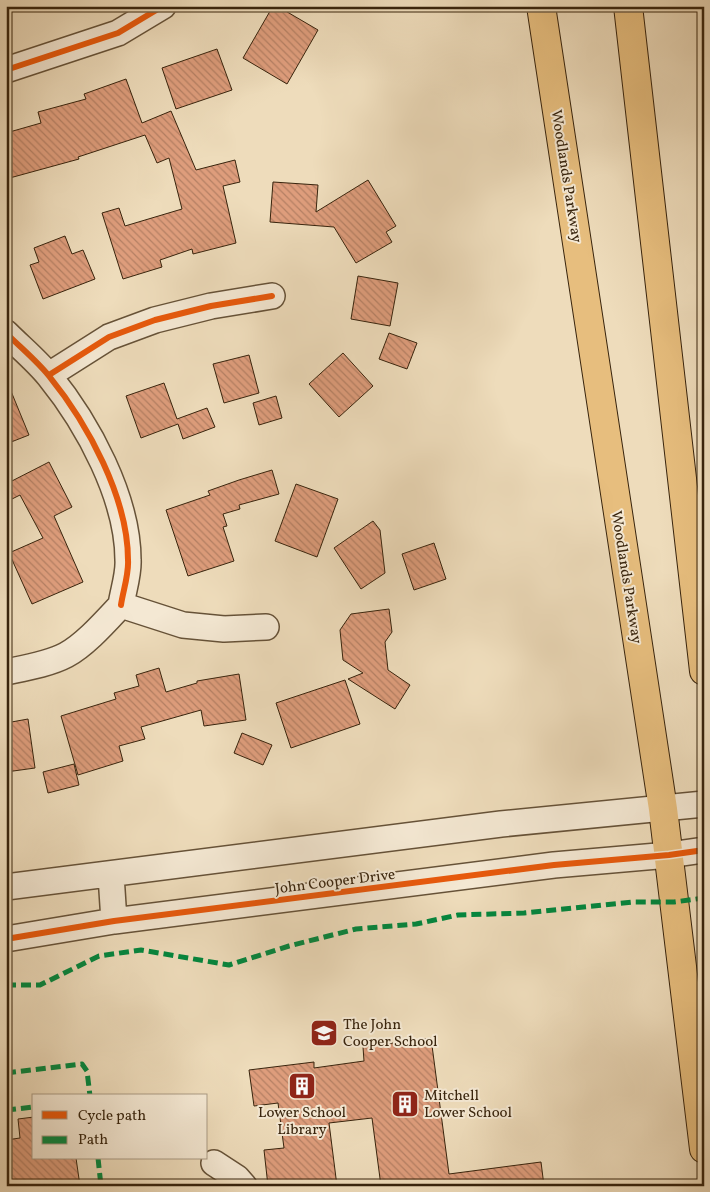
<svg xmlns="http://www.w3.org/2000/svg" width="710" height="1192" font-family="Vollkorn,serif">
<defs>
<pattern id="building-back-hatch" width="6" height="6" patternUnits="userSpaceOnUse" patternTransform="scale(1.25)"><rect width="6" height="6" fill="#de9d7c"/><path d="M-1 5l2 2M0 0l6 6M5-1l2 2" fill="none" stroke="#b58064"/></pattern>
</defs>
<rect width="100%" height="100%" fill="#eedcbb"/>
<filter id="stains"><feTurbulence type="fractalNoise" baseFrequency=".004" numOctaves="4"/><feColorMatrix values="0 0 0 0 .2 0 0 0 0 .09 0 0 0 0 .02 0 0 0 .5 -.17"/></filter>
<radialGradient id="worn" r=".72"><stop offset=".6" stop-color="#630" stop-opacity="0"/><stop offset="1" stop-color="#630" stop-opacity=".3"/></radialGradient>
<path fill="url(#building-back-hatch)" stroke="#38240d" d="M273,6H277L318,30L287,84L243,58Z
M217,49L232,90L176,109L162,68Z
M126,79L142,123L171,111L196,170L235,160L240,182L223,186L236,243L193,254L192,249L160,260L162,267L123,279L102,213L119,208L125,226L182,209L169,158L157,163L145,135L78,157L79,159L6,179V133L41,123L38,112L86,99L84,94Z
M368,180L396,226L386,232L392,242L356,263L334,227L270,222L273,182L318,185L316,212Z
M65,236L72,254L83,250L95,279L43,299L30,265L39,262L34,248Z
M358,276L398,283L390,326L351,319Z
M389,333L417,343L407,369L379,359Z
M343,353L373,386L339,417L309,384Z
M249,355L259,393L224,403L213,364Z
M6,379L29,435L6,444Z
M164,383L177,419L207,408L215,427L183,439L178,424L141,438L126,396Z
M276,396L282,418L259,425L253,403Z
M49,462L72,507L54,516L83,582L32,604L9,553L43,538L20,495L6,502V484Z
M272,470L279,494L239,505L240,509L223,514L227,526L223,527L234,561L188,576L166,510L210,495L208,491L239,480Z
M296,484L338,499L317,557L275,541Z
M373,521L380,530L385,573L361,589L334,548Z
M434,543L446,579L414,590L402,554Z
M389,609L392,632L385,642L388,670L410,685L395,709L348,679L363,673L343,660L340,630L351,614Z
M159,668L166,692L197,683V681L239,674L246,720L204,726L201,710L141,727L145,739L119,746L123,761L78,775L61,716L116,699L114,693L139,686L136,675Z
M345,680L360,724L291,748L276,703Z
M28,719L35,768L6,772V723Z
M242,733L272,745L263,765L234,753Z
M74,764L79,785L48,793L43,772Z
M431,1038L449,1174L541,1162L544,1186H381L372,1118L329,1123L337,1186H268L264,1150L284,1148L278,1103L254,1106L249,1070L314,1062V1068L364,1061L363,1047Z
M34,1117V1158H76L80,1186H6V1140L20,1138L18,1119Z"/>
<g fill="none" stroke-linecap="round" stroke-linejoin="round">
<g stroke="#665238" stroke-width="28">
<path id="minor" d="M6,70L118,33L163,6
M6,333C20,347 37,361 49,376C88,424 128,498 128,560C129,574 123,591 121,605
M49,375L109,337L155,320L211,306L272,296
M121,605L183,625L224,629L266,627
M6,672C25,668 49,664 66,655C85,645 106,621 121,605
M111,875L114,921
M6,887L501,824L704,804
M6,939L114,921L554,865L669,855L704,850
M214,1163L237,1178L244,1186"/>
</g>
<g stroke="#38240d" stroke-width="30">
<path id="major" d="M541,6L663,809L704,1149
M628,6L704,671"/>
</g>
<use href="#minor" stroke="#f4e8d3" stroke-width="25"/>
<use href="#major" stroke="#e7be7e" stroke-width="28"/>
<path stroke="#00873e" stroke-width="5" stroke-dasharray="10 5" stroke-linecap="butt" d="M6,985H40L99,956L141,950L229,965L289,946L356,929L416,924L458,915L524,913L633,902H674L704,898
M6,1073L82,1064L87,1071L90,1096
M6,1110L34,1107
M6,1134L7,1139
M98,1158L101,1186"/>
<g stroke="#f4e8d3" stroke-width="9">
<path id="cycleway" d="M6,70L118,33L163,6
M6,333C20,347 37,361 49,376C88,424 128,498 128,560C129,574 123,591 121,605
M49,375L109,337L155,320L211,306L272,296
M6,939L114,921L554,865L669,855L704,850"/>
</g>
<use href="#cycleway" stroke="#e8590c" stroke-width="6"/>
</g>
<defs>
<g id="school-square" transform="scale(1.4375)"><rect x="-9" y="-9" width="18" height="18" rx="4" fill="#8f2418" stroke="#f4e8d3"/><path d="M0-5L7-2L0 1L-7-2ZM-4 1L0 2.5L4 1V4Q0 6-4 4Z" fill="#fff"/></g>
<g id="building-square" transform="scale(1.4375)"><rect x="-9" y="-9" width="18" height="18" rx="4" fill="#8f2418" stroke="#f4e8d3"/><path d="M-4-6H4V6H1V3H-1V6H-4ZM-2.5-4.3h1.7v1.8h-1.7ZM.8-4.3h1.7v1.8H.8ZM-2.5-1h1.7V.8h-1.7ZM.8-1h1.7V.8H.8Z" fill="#fff"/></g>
</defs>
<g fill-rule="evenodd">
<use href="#school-square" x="324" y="1033"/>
<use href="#building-square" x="302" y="1086"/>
<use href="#building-square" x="405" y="1104"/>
</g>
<g text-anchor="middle" stroke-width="4" stroke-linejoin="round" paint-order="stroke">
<g font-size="15" fill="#38240d" stroke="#f4e8d3">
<text transform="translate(567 176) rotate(81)" y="5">Woodlands Parkway</text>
<text transform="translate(627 577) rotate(81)" y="5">Woodlands Parkway</text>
<text transform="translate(335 881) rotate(-7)" y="5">John Cooper Drive</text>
</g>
<g font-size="15" fill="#38240d" stroke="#f4e8d3" text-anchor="start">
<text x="343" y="1029">The John<tspan x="343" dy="17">Cooper School</tspan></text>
<text x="424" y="1100">Mitchell<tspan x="424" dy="17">Lower School</tspan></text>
<text x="302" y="1117" text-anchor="middle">Lower School<tspan x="302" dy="17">Library</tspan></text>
</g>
</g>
<rect width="710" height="1192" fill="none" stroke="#eedcbb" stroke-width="25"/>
<rect x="8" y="8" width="695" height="1177" fill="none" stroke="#38240d" stroke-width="2.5"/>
<rect x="12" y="12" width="685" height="1167" fill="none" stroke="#38240d"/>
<rect x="32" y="1094" width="175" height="65" fill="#f4e8d3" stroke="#a99a84"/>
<rect x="42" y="1111" width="25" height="8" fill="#e8590c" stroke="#a99a84"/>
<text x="78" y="1120" font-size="15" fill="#38240d">Cycle path</text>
<rect x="42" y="1136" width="25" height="8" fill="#00873e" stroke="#a99a84"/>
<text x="78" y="1144" font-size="15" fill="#38240d">Path</text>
<rect width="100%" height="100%" filter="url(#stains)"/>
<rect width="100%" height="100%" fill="url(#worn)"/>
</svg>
